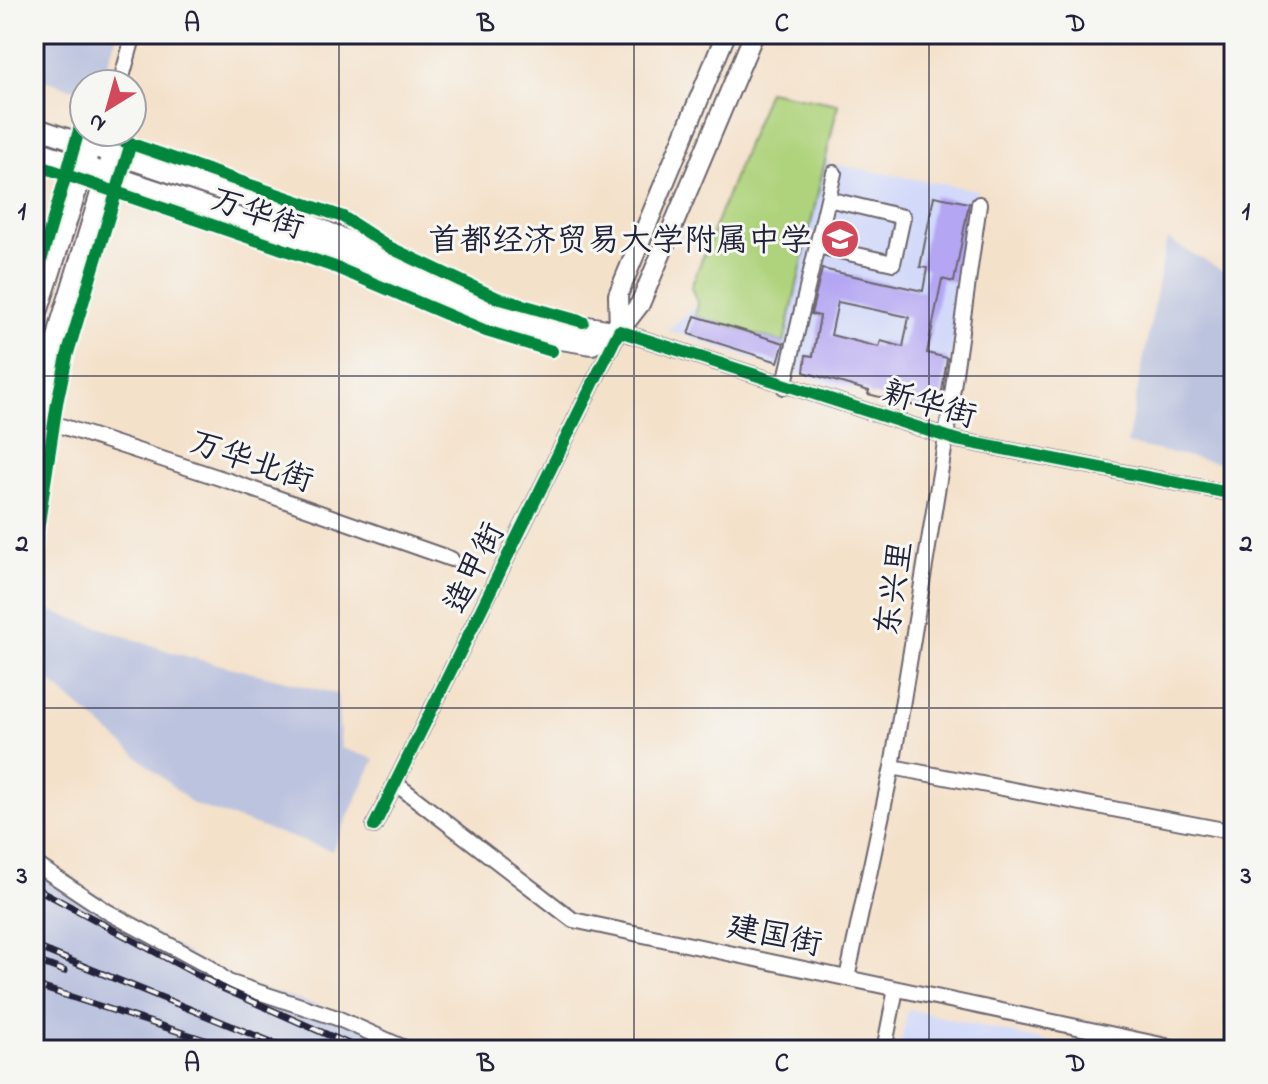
<svg xmlns="http://www.w3.org/2000/svg" width="1268" height="1084" font-family="'Indie Flower','LXGW WenKai TC',sans-serif">
<rect width="100%" height="100%" fill="#f6f6f2"/>
<filter id="ink" filterUnits="userSpaceOnUse"><feTurbulence type="fractalNoise" baseFrequency=".0125" numOctaves="2"/><feDisplacementMap in="SourceGraphic" scale="16" xChannelSelector="R" yChannelSelector="G"/><feConvolveMatrix kernelMatrix="1 2 1 2 8 2 1 2 1" color-interpolation-filters="sRGB"/></filter>
<filter id="wash" filterUnits="userSpaceOnUse"><feTurbulence type="fractalNoise" baseFrequency=".006" numOctaves="4" result="noise"/><feDisplacementMap in="SourceGraphic" scale="32" xChannelSelector="R" yChannelSelector="G"/><feGaussianBlur stdDeviation="1.8" result="paint"/><feColorMatrix in="noise" values="0 0 0 0 0 0 0 0 0 0 0 0 0 0 0 0 0 1.4 0 .05"/><feComposite in="paint" operator="in"/></filter>
<g filter="url(#wash)">
<rect width="100%" height="100%" fill="#f4e1ca"/>
<path fill="#d2d9f9" d="M768,91L838,104L827,163L977,190L942,416L775,367L667,330L698,305L691,287Z
M908,1009L1083,1050H899Z"/>
<path fill="#bcc3de" d="M34,34H117L101,84H84V92L34,77Z
M1167,239L1234,277V466L1127,444Z
M34,605L174,653L337,694L341,748L375,759L332,851L193,804L34,668Z
M34,853L133,920L229,979L343,1013L430,1050H34Z"/>
<path fill="#afd37c" stroke="#687a5c" stroke-width="2" d="M768,91L838,104L784,343L695,316L698,305L691,287Z"/>
<g id="blocks">
<path fill="#b4a6f3" fill-rule="evenodd" d="M934,196L969,203L954,282L942,279L927,353L947,358L939,412L868,394L869,391L804,372L806,355L813,356L820,316L811,314L822,269L923,291L927,268L920,267ZM838,302L909,317L903,347L881,341L879,347L831,335Z
M695,316L784,343L778,362L689,334Z"/>
</g>
</g>
<g filter="url(#ink)">
<use href="#blocks" fill-opacity="0" stroke="#6c656d" stroke-width="2"/>
<g fill="none" stroke-linecap="round" stroke-linejoin="round">
<g stroke="#6c656d" stroke-width="18">
<path id="minor" d="M120,84L134,34
M817,246L893,263L903,217L828,199
M784,387L834,173
M34,417L232,482L451,559
M892,767L1234,832
M395,783L573,920L1185,1050
M374,826L619,331L957,440L1234,494
M34,863L108,912L208,966L228,982L337,1018L409,1050
M847,978L892,767L946,437L979,204
M884,1050L896,989"/>
</g>
<g stroke="#6c656d" stroke-width="22">
<path id="major" d="M34,127L276,209L507,310L537,318L619,331
M34,149L291,235L366,265L484,319L543,337L592,345L619,331L640,304L754,34
M34,325L88,156
M619,331L618,295L726,34
M34,459L38,419L61,321L109,164"/>
</g>
<use href="#minor" stroke="#fff" stroke-width="14"/>
<use href="#major" stroke="#fff" stroke-width="18"/>
<g stroke="#22223b" stroke-width="7">
<path id="rail" d="M34,887L222,988L362,1050
M34,946L291,1050
M34,960L64,971
M34,985L236,1050"/>
</g>
<use href="#rail" stroke="#f6f6f2" stroke-width="4" stroke-dasharray="12" stroke-linecap="butt"/>
<g stroke="#f6f6f2" stroke-width="17">
<path id="cycleway" d="M97,132L343,217L391,248L497,298L583,322
M34,164L335,267L486,331L552,351
M34,285L80,127
M34,556L57,403L67,356L131,143
M374,826L619,331L957,440L1234,494"/>
</g>
<use href="#cycleway" stroke="#00873e" stroke-width="12"/>
</g>
</g>
<path fill="none" stroke="#22223b" stroke-width="2" stroke-opacity="0.55" d="M339,34V1050M634,34V1050M929,34V1050M34,376H1234M34,708H1234"/>
<defs>
<g id="school-disc" transform="scale(2)"><circle r="9.5" fill="#d1495b" stroke="#f6f6f2"/><path d="M0-5L7-2L0 1L-7-2ZM-4 1L0 2.5L4 1V4Q0 6-4 4Z" fill="#fff"/></g>
</defs>
<g fill-rule="evenodd">
<use href="#school-disc" x="840" y="239"/>
</g>
<g text-anchor="middle" stroke-width="6" stroke-linejoin="round" paint-order="stroke">
<g font-size="32" fill="#22223b" stroke="#f6f6f2">
<text transform="translate(258 212) rotate(19)" y="11">万华街</text>
<text transform="translate(930 403) rotate(16)" y="11">新华街</text>
<text transform="translate(252 460) rotate(19)" y="11">万华北街</text>
<text transform="translate(473 567) rotate(-64)" y="11">造甲街</text>
<text transform="translate(893 588) rotate(-81)" y="11">东兴里</text>
<text transform="translate(775 934) rotate(12)" y="11">建国街</text>
</g>
<g font-size="32" fill="#22223b" stroke="#f6f6f2" text-anchor="end">
<text x="812" y="250">首都经济贸易大学附属中学</text>
</g>
</g>
<rect width="1268" height="1084" fill="none" stroke="#f6f6f2" stroke-width="88"/>
<g transform="translate(108 108) rotate(217)"><circle r="38" fill="#f6f6f2" stroke="#a1a1a9" stroke-width="2"/>
<path d="M0-6L14 30L0 20L-14 30Z" fill="#d1495b"/>
<text y="-12" font-size="22" font-weight="bold" text-anchor="middle" fill="#22223b">N</text>
</g>
<rect x="44" y="44" width="1180" height="996" fill="none" stroke="#22223b" stroke-width="3"/>
<g font-size="26" text-anchor="middle" font-weight="bold" fill="#22223b">
<text x="192" y="31">A</text>
<text x="486" y="31">B</text>
<text x="782" y="31">C</text>
<text x="1076" y="31">D</text>
<text x="22" y="219">1</text>
<text x="1246" y="219">1</text>
<text x="22" y="551">2</text>
<text x="1246" y="551">2</text>
<text x="22" y="883">3</text>
<text x="1246" y="883">3</text>
<text x="192" y="1071">A</text>
<text x="486" y="1071">B</text>
<text x="782" y="1071">C</text>
<text x="1076" y="1071">D</text>
</g>
</svg>
